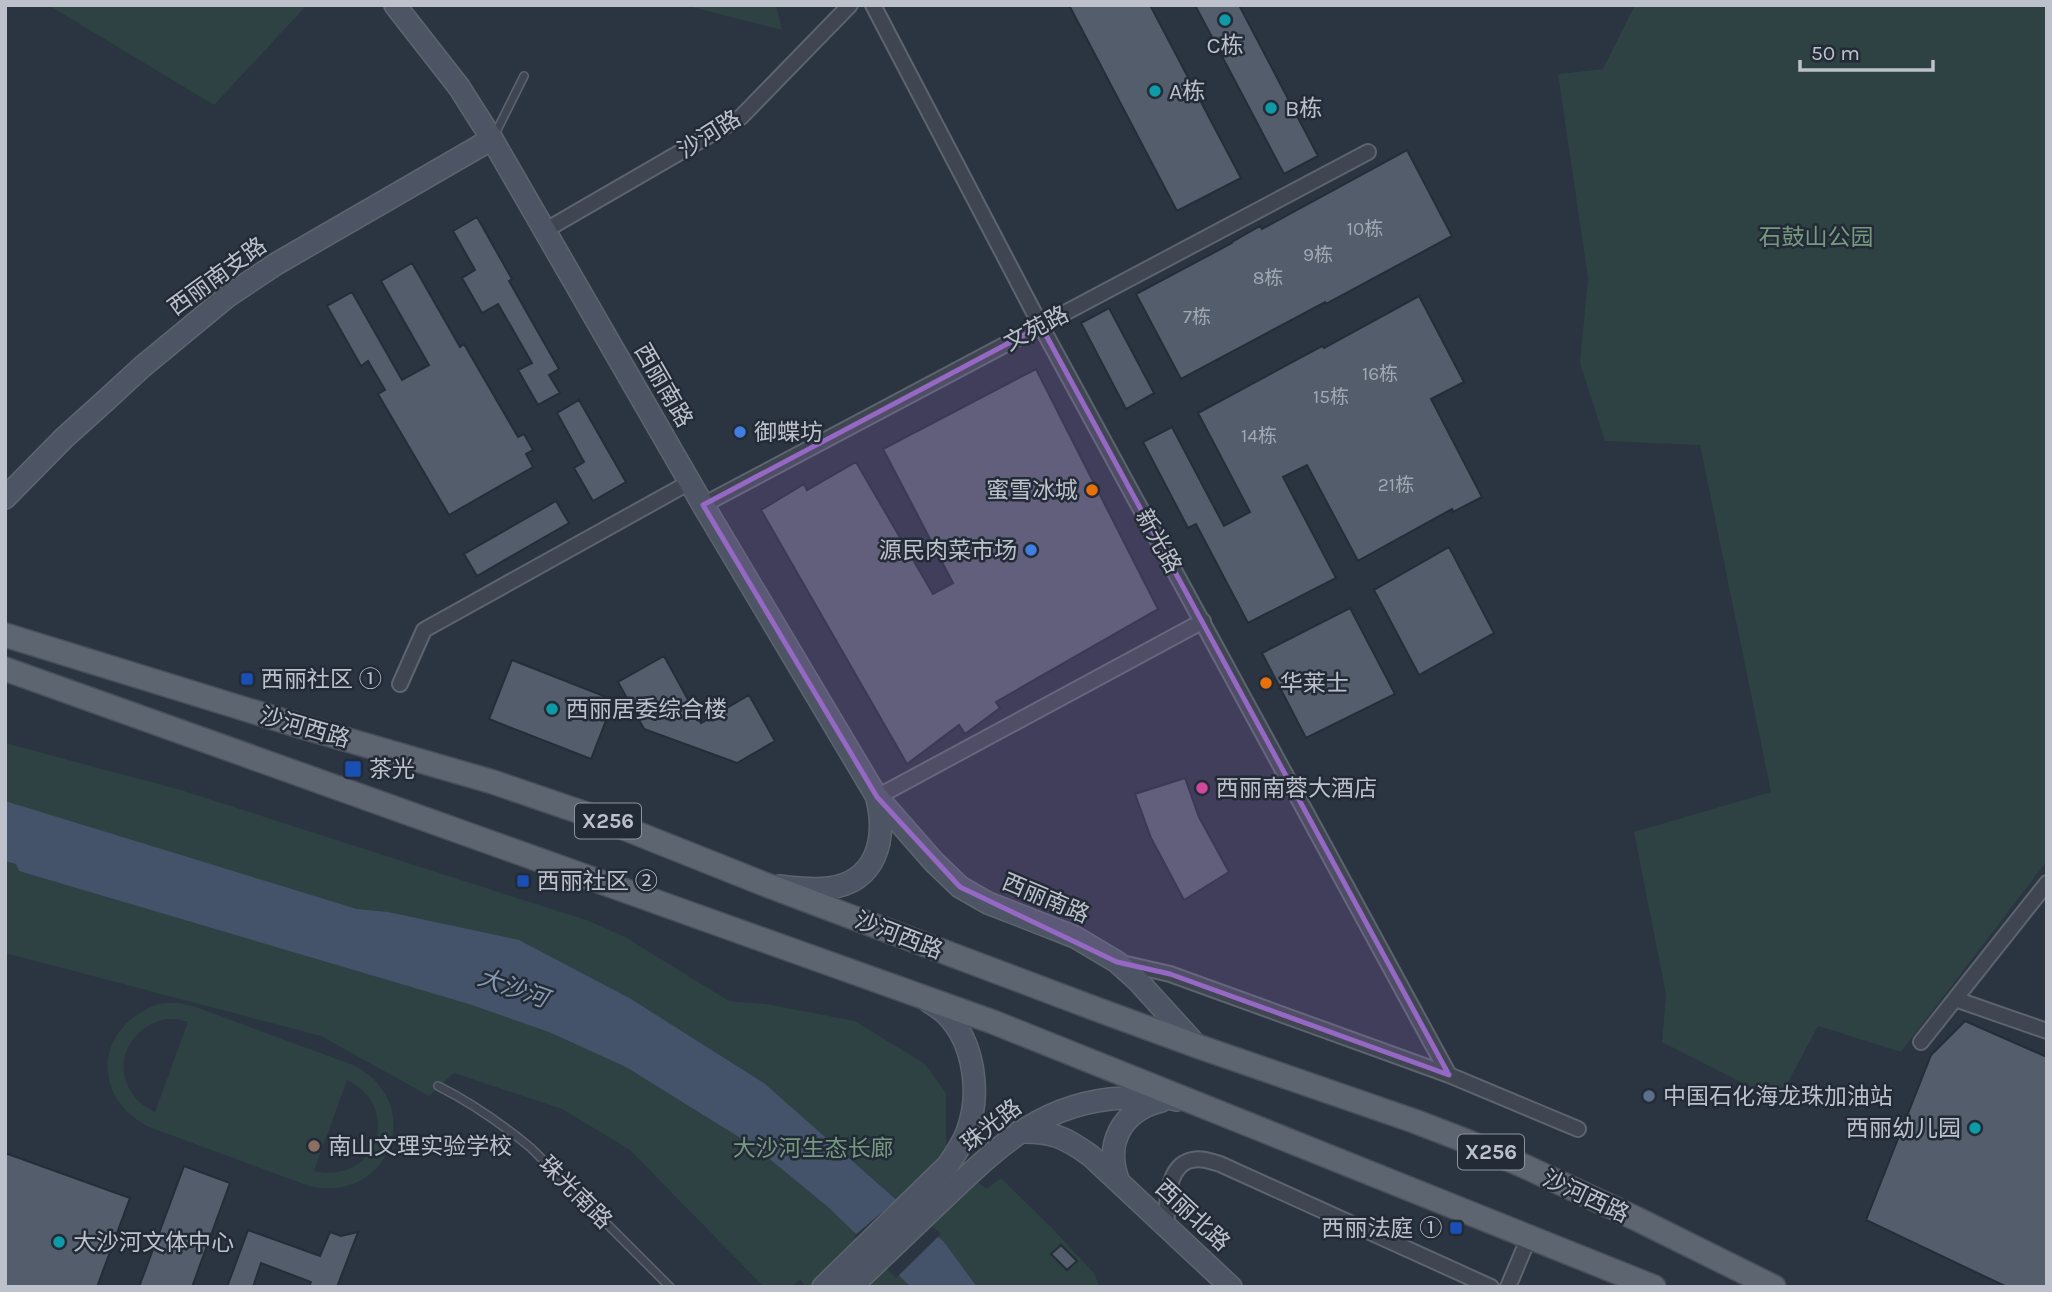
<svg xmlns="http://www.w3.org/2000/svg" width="2052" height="1292" font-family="Karla,'Noto Sans SC',sans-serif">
<rect width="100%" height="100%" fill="#2b3441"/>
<path fill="#2e4143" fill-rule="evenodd" d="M48,5H307L214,105Z
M684,5H776L782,30Z
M1635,5H2047V861L1901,1052L1818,1026L1778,1101L1662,1042L1666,995L1634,832L1771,792L1700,445L1605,441L1580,363L1588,278L1558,74L1603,69Z
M5,743L181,790L589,921L625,937L729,1001L766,1004L855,1021L925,1064L946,1093V1158L987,1189L1001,1178L1052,1228L1094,1273L1100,1287H806L800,1280L791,1287H764L630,1150L562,1109L454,1073L429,1096L321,1036L5,953Z
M163,1003H179L193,1006L353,1065C428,1102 391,1205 309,1186L149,1127C87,1095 97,1021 163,1003ZM165,1019H177L188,1022L155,1112C108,1089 116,1032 165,1019ZM347,1080C404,1108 376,1185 314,1171Z"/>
<path fill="#44536a" d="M5,801L357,909L388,912L519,940L631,999L765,1084L944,1242L977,1287H911L828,1207L755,1147L626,1067L549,1032L469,1004L19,871L16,864L5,861Z"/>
<path fill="#2b3441" d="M900,1197L941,1234L896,1278L854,1236Z"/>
<path fill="#545d6b" stroke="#252d39" stroke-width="2" d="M1069,5H1150L1241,178L1177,211Z
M1195,5H1239L1318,156L1284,174Z
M1407,150L1452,236L1326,304L1325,302L1181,379L1136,294L1232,243V242L1260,226L1262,229Z
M477,217L512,279L509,281L559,369L549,375L560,393L538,405L518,370L532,363L498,304L482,313L462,278L475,270L453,231Z
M412,263L460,347L464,344L518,437L524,434L533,450L526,454L533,467L449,515L378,394L385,390L368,361L361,366L327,306L352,292L402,380L429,365L381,281Z
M1419,296L1464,382L1431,399L1482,497L1453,512L1452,509L1358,561L1307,465L1283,477L1336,578L1248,623L1196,524L1188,528L1143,442L1172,427L1224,526L1250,512L1198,413L1322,346L1324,348Z
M1109,308L1154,393L1126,409L1081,323Z
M1036,369L1158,609L996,702L1000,708L965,734L959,725L907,764L761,510L804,484L807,490L856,462L933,594L953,583L883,449Z
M579,400L626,482L593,501L574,468L584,462L557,413Z
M556,501L569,523L477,576L464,554Z
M1449,547L1494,633L1419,675L1374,590Z
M1350,608L1395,694L1306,738L1262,653Z
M664,656L701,723L749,695L775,741L737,763L644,729L618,682Z
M512,660L614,700L591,759L489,719Z
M1185,778L1199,817L1229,872L1184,900L1151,838L1135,794Z
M1965,1021L2047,1057V1287H2007L1866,1220L1931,1055Z
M5,1153L130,1198L97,1287H5Z
M184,1166L230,1183L192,1287H139Z
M248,1230L320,1256L330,1232L341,1236L358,1232L337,1287H309L311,1282L261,1263L253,1287H227Z
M1061,1245L1077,1261L1067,1270L1051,1254Z"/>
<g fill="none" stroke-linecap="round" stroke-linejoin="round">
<g stroke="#5d646e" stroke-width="10">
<path id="lane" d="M494,136L524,76
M438,1086C472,1103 502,1124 531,1148L670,1287"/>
</g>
<g stroke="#5d646e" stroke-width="18">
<path id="street" d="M873,5L1041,326L1449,1075
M544,231L741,117L850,5
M703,505L1368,152
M400,684L424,630L690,482
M877,797L1203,621
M1122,963L1170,974L1449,1075L1578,1129
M1955,999L2047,1031
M1921,1042L2047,883
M1167,1228C1166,1208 1166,1165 1192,1160C1202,1158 1210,1161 1220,1164L1491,1287
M1508,1287L1529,1237"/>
</g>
<g stroke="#5d646e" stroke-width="24">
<path id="secondary" d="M395,5L459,87L492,139L703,505L877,797L934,862L960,887L988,903L1075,937L1117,962L1137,980L1197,1046
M5,498L64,438L104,402L142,367L228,296L276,264L492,139
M779,886C795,888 812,890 829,888C876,882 887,840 877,799
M1019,1132C1051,1131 1065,1137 1091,1156L1231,1287
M1119,1182C1104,1144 1121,1111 1161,1101
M823,1287L948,1165C955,1155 962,1145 967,1132C981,1095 975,1043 946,1014C941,1009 934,1005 928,1001
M851,1287C881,1258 911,1230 941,1201C997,1148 1041,1102 1123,1098C1141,1097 1160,1096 1177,1100"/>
</g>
<g stroke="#484f5a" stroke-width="26">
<path id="primary" d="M5,635L303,727L493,782L601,819L764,884L1096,1009L1197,1046L1414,1121L1466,1141L1524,1166L1637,1219L1774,1287
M5,669L993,1022L1654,1287"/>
</g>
<use href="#lane" stroke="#3f4651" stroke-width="7"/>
<use href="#street" stroke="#3f4651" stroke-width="14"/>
<use href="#secondary" stroke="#4d5564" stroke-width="21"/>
<use href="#primary" stroke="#5d6571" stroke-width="23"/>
</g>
<path fill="#9568c4" fill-opacity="0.2" stroke="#9568c4" stroke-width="5" stroke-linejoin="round" d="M1041,326L1449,1075L1170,974L1117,962L960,887L877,797L703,505Z"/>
<g fill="#0f9aa8" stroke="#232b37" stroke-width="2.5">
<circle cx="1225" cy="20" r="7"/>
<circle cx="1155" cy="91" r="7"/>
<circle cx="1271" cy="108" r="7"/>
<circle cx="552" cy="709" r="7"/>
<circle cx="1975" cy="1128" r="7"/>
<circle cx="59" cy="1242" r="7"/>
</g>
<g fill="#3f7fe0" stroke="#232b37" stroke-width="2.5">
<circle cx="740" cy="432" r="7"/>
<circle cx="1031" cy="550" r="7"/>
</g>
<g fill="#e8710a" stroke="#232b37" stroke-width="2.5">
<circle cx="1092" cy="490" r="7"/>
<circle cx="1266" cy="683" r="7"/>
</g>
<g fill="#1a4fb4" stroke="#232b37" stroke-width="2.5">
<rect x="240" y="672" width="14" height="14" rx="3.5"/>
<rect x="344" y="760" width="18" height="18" rx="3.5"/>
<rect x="516" y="874" width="14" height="14" rx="3.5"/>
<rect x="1449" y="1221" width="14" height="14" rx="3.5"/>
</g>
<circle fill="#d1479c" stroke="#232b37" stroke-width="2.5" cx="1202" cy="788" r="7"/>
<circle fill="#5c6f8a" stroke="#232b37" stroke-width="2.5" cx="1649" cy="1096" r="7"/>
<circle fill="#8d6e63" stroke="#232b37" stroke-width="2.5" cx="314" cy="1146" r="7"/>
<g text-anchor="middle" stroke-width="5" stroke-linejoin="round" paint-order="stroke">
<g font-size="19" fill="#a2a8b3">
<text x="1365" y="235">10栋</text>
<text x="1318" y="261">9栋</text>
<text x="1268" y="284">8栋</text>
<text x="1197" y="323">7栋</text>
<text x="1380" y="380">16栋</text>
<text x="1331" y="403">15栋</text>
<text x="1259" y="442">14栋</text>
<text x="1396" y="491">21栋</text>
</g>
<g fill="#232b37" stroke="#8e949f" stroke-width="2">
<rect x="575" y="803.5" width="66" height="35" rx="5"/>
<rect x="1458" y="1134.5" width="66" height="35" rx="5"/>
</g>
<g font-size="21" font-weight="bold" fill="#bcc1cb">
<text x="608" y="828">X256</text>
<text x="1491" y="1159">X256</text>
</g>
<g font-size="23" fill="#bcc1cb" stroke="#232b37" text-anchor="start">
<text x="1225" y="53" text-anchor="middle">C栋</text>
<text x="1169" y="99">A栋</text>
<text x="1285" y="116">B栋</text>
<text x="754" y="440">御蝶坊</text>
<text x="1078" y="498" text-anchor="end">蜜雪冰城</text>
<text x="1017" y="558" text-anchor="end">源民肉菜市场</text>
<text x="261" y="687">西丽社区 ①</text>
<text x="1280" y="691">华莱士</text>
<text x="566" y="717">西丽居委综合楼</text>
<text x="369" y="777">茶光</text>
<text x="1216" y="796">西丽南蓉大酒店</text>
<text x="537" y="889">西丽社区 ②</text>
<text x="1663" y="1104">中国石化海龙珠加油站</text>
<text x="1961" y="1136" text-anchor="end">西丽幼儿园</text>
<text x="328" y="1154">南山文理实验学校</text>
<text x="1442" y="1236" text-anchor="end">西丽法庭 ①</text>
<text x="73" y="1250">大沙河文体中心</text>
</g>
<g font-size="23" fill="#bcc1cb" stroke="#232b37">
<text transform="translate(709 134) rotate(-32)" y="8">沙河路</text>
<text transform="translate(217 276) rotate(-36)" y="8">西丽南支路</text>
<text transform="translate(1036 328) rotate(-28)" y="8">文苑路</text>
<text transform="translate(664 385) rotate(60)" y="8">西丽南路</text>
<text transform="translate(1159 541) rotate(61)" y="8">新光路</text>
<text transform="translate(305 727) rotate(16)" y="8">沙河西路</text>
<text transform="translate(1046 898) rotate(23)" y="8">西丽南路</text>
<text transform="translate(899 935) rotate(21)" y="8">沙河西路</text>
<text transform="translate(991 1125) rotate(-38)" y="8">珠光路</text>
<text transform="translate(576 1192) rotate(45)" y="8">珠光南路</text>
<text transform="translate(1586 1196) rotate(25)" y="8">沙河西路</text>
<text transform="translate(1193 1215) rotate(43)" y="8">西丽北路</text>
</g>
<g font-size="23" fill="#76997f" stroke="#232b37">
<text x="1816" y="245">石鼓山公园</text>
<text x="813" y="1156">大沙河生态长廊</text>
</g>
<g font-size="24" font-style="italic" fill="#8697af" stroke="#232b37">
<text transform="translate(513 988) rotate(19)" y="8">大沙河</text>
</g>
</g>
<rect width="2052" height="1292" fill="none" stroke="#bcc1cb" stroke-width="14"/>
<path d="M1800 60v10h133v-10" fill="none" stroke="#bcc1cb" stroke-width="3.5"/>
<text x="1811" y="60" font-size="21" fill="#bcc1cb" stroke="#232b37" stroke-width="5" paint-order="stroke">50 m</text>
</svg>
